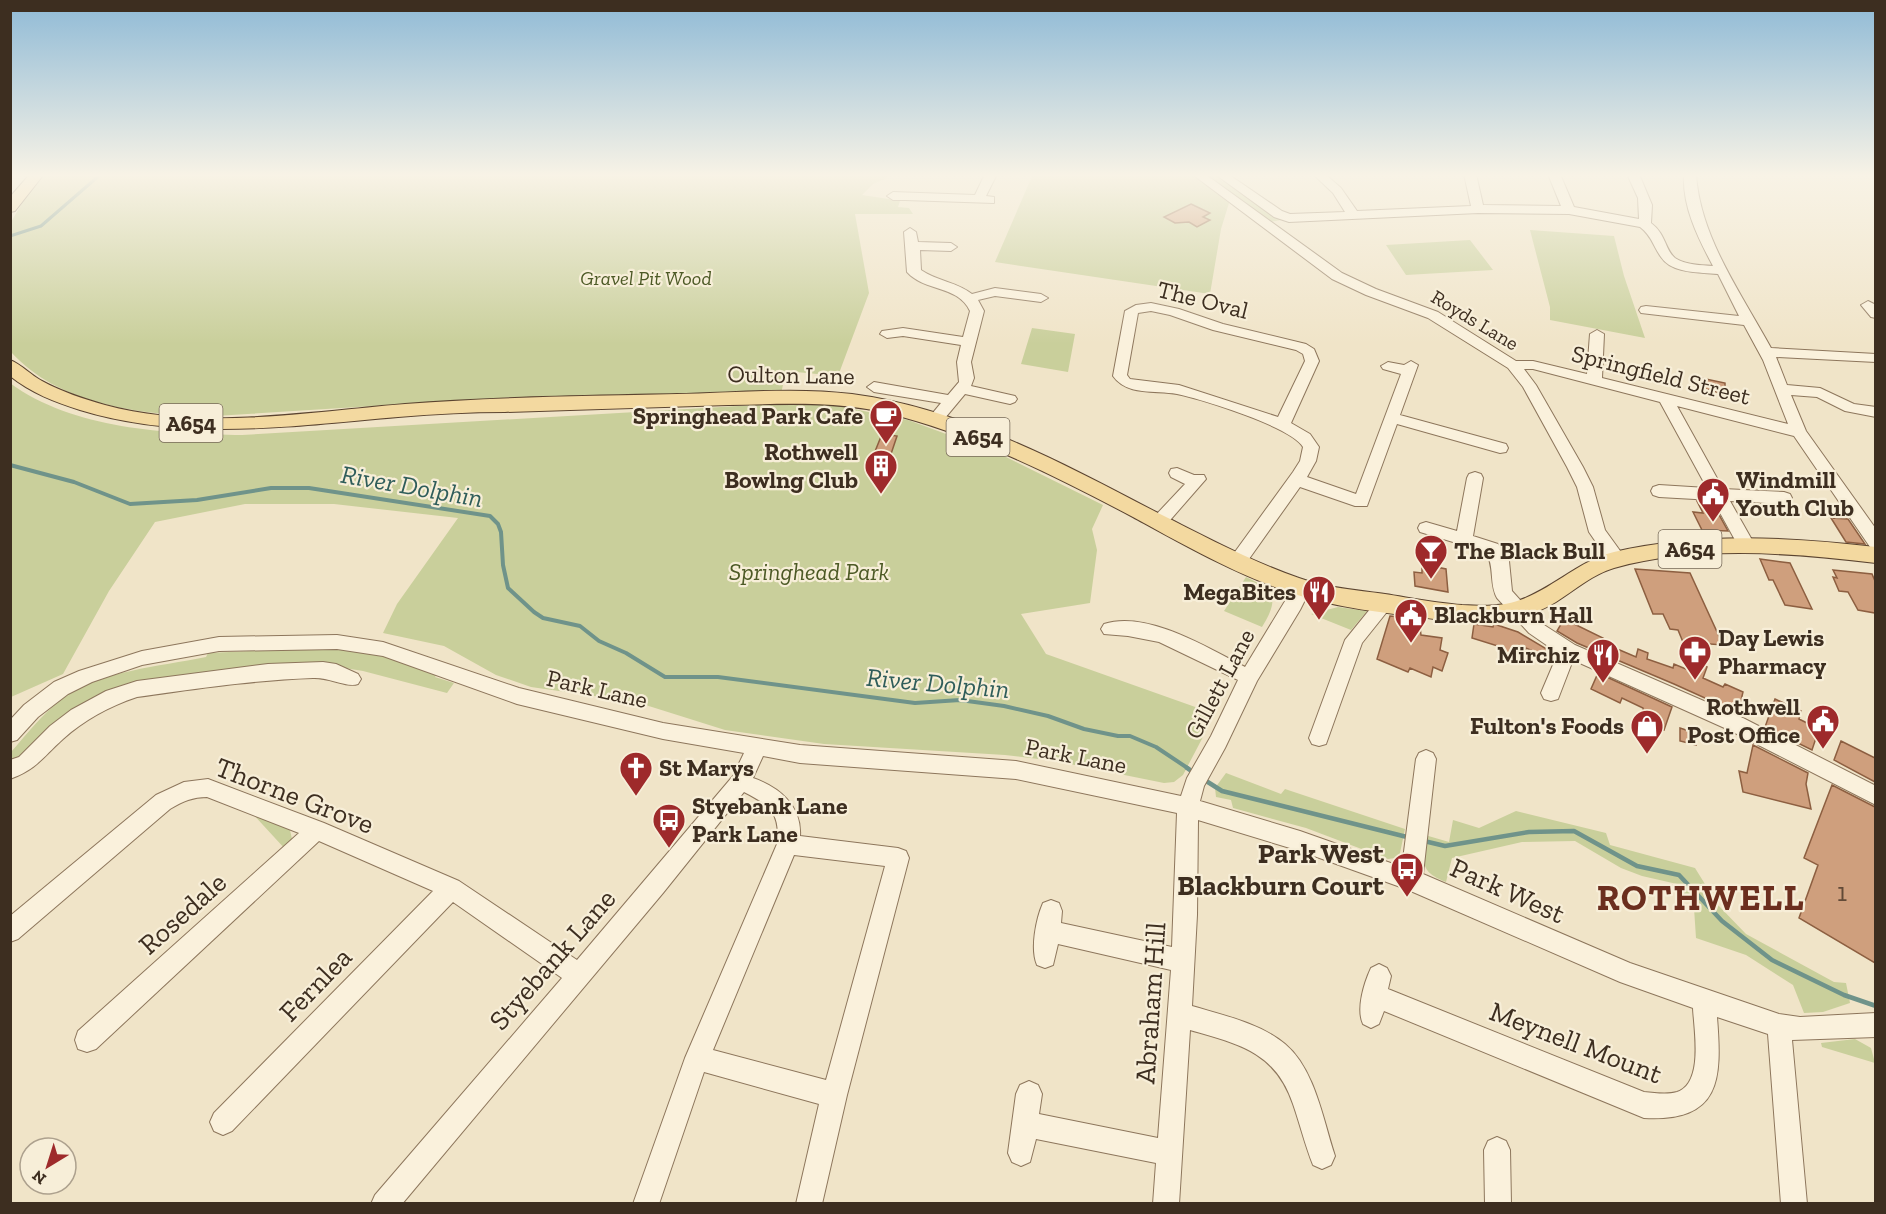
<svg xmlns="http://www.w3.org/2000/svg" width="1886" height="1214" font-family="'Zilla Slab',serif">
<rect width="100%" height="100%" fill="#f0e4c8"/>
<path fill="#c9cf9b" d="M44,174H892L885,179L873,184L862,195L896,200L900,201L898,207L909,208L913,214H855L869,293L838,376L786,371L781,394L519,397L198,417C131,412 59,404 11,352V222L28,193Z
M1033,174H1192L1229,203L1221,229L1210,294L995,262Z
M1205,174H1217L1281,220L1270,222Z
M1530,230L1614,236L1624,276L1645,338L1550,320V307Z
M1470,240L1493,270L1406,275L1386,245Z
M1032,328L1075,334L1068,372L1021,364Z
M10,383C72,429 168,434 242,435L772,404H829L908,420L998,453L1103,505L1092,529L1097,550L1090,603L1021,614L1046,654L1215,714L1183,775L1174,782L1164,783L1055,761L1005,755L824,744L725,730L636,702L531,687L496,675L444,646L383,633L397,604L458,518L334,504H245L155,522L109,591L63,674L11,697Z
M1246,577C1276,591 1279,599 1262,627L1224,611Z
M1338,607L1367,611L1351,630L1311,614Z
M313,648L349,650L382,655L437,674L435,677L454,683L447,693L363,671L326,665L136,685L11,765V752C27,734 43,713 62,699C102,670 158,667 206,657L208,653Z
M1226,773L1281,794L1285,789L1405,829L1400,853L1396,858L1388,859L1306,828L1233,808L1231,800L1216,797L1215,788Z
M250,811L290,830L292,839L286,850Z
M1516,811L1606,833L1610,845L1695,868L1718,905L1746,934L1834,982L1846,983L1850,1003L1823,1012L1804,1013L1793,985L1746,955L1696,938L1694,908L1677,884L1642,876L1621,868L1575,841L1522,842L1452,858L1446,882C1418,871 1424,862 1425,835L1449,842L1453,820L1479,828Z
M1855,1039L1871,1048L1875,1063L1822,1047L1821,1043Z"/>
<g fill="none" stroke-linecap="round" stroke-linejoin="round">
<path stroke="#6f938a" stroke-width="3" d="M10,236L41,226L101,174"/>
<path stroke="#6f938a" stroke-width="4" d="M10,465L74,482L130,504L197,500L271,488H309L490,516L498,524L501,532L503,565L508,588L534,612L543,618L580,626L599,641L626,653L665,677H718L915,703L960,700L1004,706L1048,716L1084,729L1118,736H1130L1156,747L1189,769"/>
<path stroke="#6f938a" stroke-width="4.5" d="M1187,768L1194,773
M1203,779L1222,791L1411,838
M1424,841L1445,846L1529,832L1574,831L1637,866L1679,875L1722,921L1772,960L1844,995L1876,1006"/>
</g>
<path fill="#cf9f7d" stroke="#8d5f41" stroke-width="1.5" d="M1191,204L1210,213L1203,217L1210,220L1197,227L1189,222L1175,223L1164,217Z
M1701,378L1725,383V394L1701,388Z
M882,434L897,436L890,457L874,454Z
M1697,501L1712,502L1728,531L1702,530L1693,512L1703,513Z
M1831,518L1848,519L1865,544L1846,542Z
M1760,559L1790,563L1812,609L1785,605L1773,580H1769Z
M1431,566L1446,569L1448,592L1415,586L1414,572L1422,573V568L1432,570Z
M1635,569L1690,573L1723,645L1683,642L1678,630L1670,629L1663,614H1653Z
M1833,570L1872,574L1875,581V613L1858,610L1848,592L1839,591L1833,577L1837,578Z
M1390,616L1419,619L1421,635L1442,638L1440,650L1448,653L1442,671L1433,667L1431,677L1410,668L1408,672L1377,659Z
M1564,619L1603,638L1601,642L1636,657L1638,649L1648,653L1647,659L1673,668L1674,664L1693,672L1696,662L1707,667L1703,678L1723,687L1725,684L1743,692L1738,713L1674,684L1577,643L1557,631Z
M1474,624L1493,627L1494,624L1518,632L1555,654L1553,660L1526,648L1525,652L1515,648L1513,658L1500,653L1501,647L1472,638Z
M1598,673L1672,707L1664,730L1646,726L1643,708L1622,698L1620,703L1591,689Z
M1775,699L1801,711L1799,719L1819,729L1812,750L1765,727Z
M1680,728L1695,733L1696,745L1680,741Z
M1841,741L1875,758V782L1834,760Z
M1753,745L1808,773L1806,784L1811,809L1743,792L1739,771L1747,773Z
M1832,785L1875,807V963L1799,918L1818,865L1804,858Z"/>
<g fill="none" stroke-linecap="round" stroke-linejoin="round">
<g stroke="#8d765c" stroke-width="2">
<path id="minor" d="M985,174H997L986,196L994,197V203L905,200H893L887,196L893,192L975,195Z
M1192,174H1205L1342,273L1376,289L1438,312L1516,361H1533L1587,374L1590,334L1597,330L1604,334L1602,378L1788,424L1763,360L1744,325L1641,313L1639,310L1641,307L1646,306L1739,316L1718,274C1700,272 1672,274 1661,257C1653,246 1652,236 1640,227L1569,214L1478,213L1289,222L1274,217L1215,174H1228L1282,211L1290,214L1345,212L1333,193L1313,174H1325L1341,188L1357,211L1471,206L1464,174H1476L1483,205L1561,206L1548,174H1560L1574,207L1639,219L1638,198L1627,174H1639L1652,205L1651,223C1666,234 1665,250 1675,258C1685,265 1701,265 1713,266C1698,238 1682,206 1684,174H1696C1700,237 1741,293 1771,348L1876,354V362L1776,357L1787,385L1820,388L1854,404L1876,407V417L1845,411L1817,397L1791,395L1806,431L1876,529V549L1870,547L1794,436L1677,406L1723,489L1784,492L1790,494L1792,498L1790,502L1784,504L1730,501L1756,547L1753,551L1747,553L1741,551L1713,500L1659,497L1653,495L1651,491L1653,487L1659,485L1707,488L1660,402L1533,369H1524L1536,385L1583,467L1593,487L1605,530L1626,559L1623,564L1617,565L1611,564L1589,532L1577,487L1567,467L1523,387L1508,368L1428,318L1366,295L1332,279Z
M910,228L916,232L918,242L951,243L957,247L951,251L920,250L921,270C937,281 957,282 972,294L995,288L1041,294L1048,298L1041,302L995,296L978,300L984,311L971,362L974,378L971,386L1015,396L1017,399L1015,402L1010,404L965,394L940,424L935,425L927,420L941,403L874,392L867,387L874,382L948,395L959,382L957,362L961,345L903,336L887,338L880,334L882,331L903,328L963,337L970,311C958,285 925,292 907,272L904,232Z
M1868,301L1876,305V318L1871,317L1861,305Z
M1151,303L1179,309L1223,324L1306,344L1314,349L1319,361L1291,423L1310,434L1319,447L1316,461L1307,477L1356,494L1401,374L1383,369L1381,366L1388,362L1404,365L1411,361L1418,365L1400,415L1506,444L1508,448L1506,452L1500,453L1397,424L1367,506H1355L1300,487L1244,566L1238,567L1232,566L1229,561L1232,556L1293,472L1300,461L1303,447C1292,427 1201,399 1177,394C1155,390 1127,396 1113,376L1125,311L1136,305ZM1151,311L1170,315L1213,330L1296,350L1303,354L1305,361L1278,417L1179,385L1130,379L1127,375L1138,313Z
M1177,468L1194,475H1204L1206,479L1165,526H1153L1151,522L1153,518L1185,484L1171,477L1169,473L1171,469Z
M1475,472L1481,474L1483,478L1473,536L1498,544L1509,561L1512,591L1541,623L1575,645L1743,718L1876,786V805L1729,730L1573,660L1558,699L1551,701L1544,699L1541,693L1558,653L1529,633L1497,598C1489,584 1495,567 1486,552L1420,532L1418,528L1420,524L1426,522L1457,531L1467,478L1469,474Z
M1302,581L1308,583L1311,588L1300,610L1257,681L1225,748L1204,786L1200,801L1300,831L1402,867L1416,759L1419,753L1426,750L1433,753L1436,759L1423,874L1630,963L1779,1014L1800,1017L1876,1013V1037L1792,1040L1807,1204H1781L1768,1034L1717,1017C1722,1080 1721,1122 1644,1118L1384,1011L1379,1024L1371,1028L1363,1024C1356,1009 1364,983 1371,968L1379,964L1387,968L1391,976L1388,989L1644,1092C1655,1093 1667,1095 1677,1092C1704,1083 1694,1030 1693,1008L1620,982L1406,889L1300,851L1198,820L1197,915L1192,1006C1222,1015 1260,1023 1285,1044C1315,1069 1323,1120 1335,1156L1331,1165L1322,1169L1313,1165C1305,1145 1300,1124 1293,1104C1275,1051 1238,1044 1190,1030L1179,1204H1153L1156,1163L1036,1139L1030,1162L1021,1166L1012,1162L1008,1153L1016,1094L1020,1085L1029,1081L1038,1085L1042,1094L1039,1114L1158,1138L1171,970L1058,944L1053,965L1045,968L1037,965C1030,949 1036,919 1043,903L1051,900L1059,903L1062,911L1061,923L1172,947L1177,813L1016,779L800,763L763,756L753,778C779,787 802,806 800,836L898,848L906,851L909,858L847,1095L822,1204H796L819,1104L704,1072L659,1204H633L685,1058L777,844C781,814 770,805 744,792L663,893L402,1204H371L375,1195L562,978L453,902L232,1131L223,1135L214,1131L210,1122L214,1113L433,891L319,841L96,1049L87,1052L78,1049L75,1040L78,1031L299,833L207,797C193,797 183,801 170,809L18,939L10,942V916L156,795L184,782L208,779L324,823L459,881L577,960L733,776L744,753L663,739L517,704L383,656L337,649L219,651L142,665L92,682L68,694L38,717L17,740L10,742V720L24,705L54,682L79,671L142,651L219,637L337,635L383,642L519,688L663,723L800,745L1016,761L1181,796L1187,778L1211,736L1238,680L1159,642L1128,636L1104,634L1101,629L1104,624C1147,610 1208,648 1245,667L1296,583ZM794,855L885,866L826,1080L713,1050Z
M1385,596L1391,598L1394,603L1362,643L1326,744L1319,746L1312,744L1309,738L1345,640L1379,598Z
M323,662L336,664L358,674L361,679L358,684C347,688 329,677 313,678C254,680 196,689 137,697C110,706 84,720 63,739C43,757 37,769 10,779V760L19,757L50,726L71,710L106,691L137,681L268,664Z
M1497,1137L1506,1141L1510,1150L1511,1204H1485L1484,1150L1488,1141Z"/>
</g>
<g stroke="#5b4430" stroke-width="2">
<path id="major" d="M30,174H44L15,211L10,212V197Z
M10,360C22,365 31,375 42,381C62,392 84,399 105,405C202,431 307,412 405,404C495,397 587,396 677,394C735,393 795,387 852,394C960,408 1063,463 1158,513C1204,536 1250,561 1299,578C1327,588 1356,590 1385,594C1411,598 1436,603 1462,605C1481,606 1502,607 1520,600C1554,588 1578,561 1614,552C1699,532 1790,537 1876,547V563C1793,553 1696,545 1614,568C1593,574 1575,590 1556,602C1518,625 1476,625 1434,619C1386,613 1336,608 1291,593C1235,574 1184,545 1133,517C1059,478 982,439 902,417C844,400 787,404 728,405C654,407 579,410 505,412C469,412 433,414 398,417C291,426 184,442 80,410C55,402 31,393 10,376Z"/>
</g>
<use href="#minor" fill="#faf1dc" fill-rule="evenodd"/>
<use href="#major" fill="#f3d9a0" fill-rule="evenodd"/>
</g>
<linearGradient id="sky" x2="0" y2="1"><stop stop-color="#8fbad6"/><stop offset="0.51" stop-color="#f8f3e6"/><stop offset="1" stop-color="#f8f3e6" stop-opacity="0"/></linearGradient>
<rect width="1886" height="344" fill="url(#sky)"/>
<defs>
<g id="cafe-pin" transform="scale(1.725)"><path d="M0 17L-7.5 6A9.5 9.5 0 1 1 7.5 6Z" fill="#9e2a2b" stroke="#f7eed8"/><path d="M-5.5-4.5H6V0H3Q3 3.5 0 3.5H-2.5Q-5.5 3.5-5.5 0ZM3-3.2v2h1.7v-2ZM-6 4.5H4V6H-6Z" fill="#fff"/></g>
<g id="building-pin" transform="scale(1.725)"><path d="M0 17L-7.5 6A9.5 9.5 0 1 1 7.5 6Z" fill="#9e2a2b" stroke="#f7eed8"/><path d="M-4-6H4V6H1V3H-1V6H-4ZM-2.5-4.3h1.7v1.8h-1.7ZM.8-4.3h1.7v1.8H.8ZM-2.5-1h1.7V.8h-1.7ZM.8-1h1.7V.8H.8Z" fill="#fff"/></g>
<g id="civic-pin" transform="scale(1.725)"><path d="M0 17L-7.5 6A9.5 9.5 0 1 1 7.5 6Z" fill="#9e2a2b" stroke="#f7eed8"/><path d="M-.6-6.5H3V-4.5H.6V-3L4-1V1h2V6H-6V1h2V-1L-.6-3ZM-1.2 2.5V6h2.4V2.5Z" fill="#fff"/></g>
<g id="bar-pin" transform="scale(1.725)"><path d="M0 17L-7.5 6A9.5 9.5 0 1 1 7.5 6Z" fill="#9e2a2b" stroke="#f7eed8"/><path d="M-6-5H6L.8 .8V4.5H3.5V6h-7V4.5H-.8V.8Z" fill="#fff"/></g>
<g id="restaurant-pin" transform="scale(1.725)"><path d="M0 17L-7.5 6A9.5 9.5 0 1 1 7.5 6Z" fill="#9e2a2b" stroke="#f7eed8"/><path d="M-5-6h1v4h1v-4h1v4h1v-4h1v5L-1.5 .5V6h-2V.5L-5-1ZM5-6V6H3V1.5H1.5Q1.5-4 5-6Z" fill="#fff"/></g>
<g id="pharmacy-pin" transform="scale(1.725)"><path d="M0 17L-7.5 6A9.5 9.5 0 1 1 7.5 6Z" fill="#9e2a2b" stroke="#f7eed8"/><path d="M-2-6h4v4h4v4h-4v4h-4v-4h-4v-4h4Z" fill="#fff"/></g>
<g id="shop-pin" transform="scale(1.725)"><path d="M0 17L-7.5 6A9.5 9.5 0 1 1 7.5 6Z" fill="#9e2a2b" stroke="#f7eed8"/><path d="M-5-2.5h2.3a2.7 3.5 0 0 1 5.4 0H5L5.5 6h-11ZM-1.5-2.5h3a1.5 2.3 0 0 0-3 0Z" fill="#fff"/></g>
<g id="church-pin" transform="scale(1.725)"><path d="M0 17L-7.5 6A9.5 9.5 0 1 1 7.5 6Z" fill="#9e2a2b" stroke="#f7eed8"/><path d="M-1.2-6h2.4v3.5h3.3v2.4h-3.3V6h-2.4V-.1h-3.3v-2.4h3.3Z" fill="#fff"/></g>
<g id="bus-pin" transform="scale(1.725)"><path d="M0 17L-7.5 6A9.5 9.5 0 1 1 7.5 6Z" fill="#9e2a2b" stroke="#f7eed8"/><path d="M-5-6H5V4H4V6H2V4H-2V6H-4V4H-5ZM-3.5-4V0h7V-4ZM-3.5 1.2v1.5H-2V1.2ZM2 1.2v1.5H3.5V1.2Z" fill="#fff"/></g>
</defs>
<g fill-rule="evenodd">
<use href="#cafe-pin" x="886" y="416"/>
<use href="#building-pin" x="881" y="466"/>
<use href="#civic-pin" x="1713" y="494"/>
<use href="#bar-pin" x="1431" y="551"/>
<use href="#restaurant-pin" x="1319" y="592"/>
<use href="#civic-pin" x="1411" y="615"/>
<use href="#pharmacy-pin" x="1695" y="652"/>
<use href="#restaurant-pin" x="1603" y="655"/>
<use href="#civic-pin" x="1823" y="721"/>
<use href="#shop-pin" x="1647" y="726"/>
<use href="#church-pin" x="636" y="768"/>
<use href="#bus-pin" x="669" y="820"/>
<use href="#bus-pin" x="1407" y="869"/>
</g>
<g text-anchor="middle" stroke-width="4.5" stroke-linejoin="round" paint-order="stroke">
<g font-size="20" font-style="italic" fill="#4d5a26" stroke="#f7eed8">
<text x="646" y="285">Gravel Pit Wood</text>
</g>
<g font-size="20" fill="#3d2e20" stroke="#f7eed8">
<text transform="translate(1475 320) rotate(31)" y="7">Royds Lane</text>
</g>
<g fill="#f7eed8" stroke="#756857" stroke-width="1.5">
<rect x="159.5" y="404" width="63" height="38" rx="4.5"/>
<rect x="946.5" y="418" width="63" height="38" rx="4.5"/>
<rect x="1658.5" y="530" width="63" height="38" rx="4.5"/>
</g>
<g font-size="22" font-weight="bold" fill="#3d2e20">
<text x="191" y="431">A654</text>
<text x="978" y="445">A654</text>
<text x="1690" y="557">A654</text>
</g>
<g font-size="24" fill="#3d2e20" stroke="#f7eed8">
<text transform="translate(1203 300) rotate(14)" y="8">The Oval</text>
<text transform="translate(791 375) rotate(1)" y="8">Oulton Lane</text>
<text transform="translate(1661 375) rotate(14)" y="8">Springfield Street</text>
<text transform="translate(1220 684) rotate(-62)" y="8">Gillett Lane</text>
<text transform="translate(597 689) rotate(13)" y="8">Park Lane</text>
<text transform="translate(1076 756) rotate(11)" y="8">Park Lane</text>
</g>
<g font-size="24" font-weight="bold" fill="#3d2e20" stroke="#f7eed8" text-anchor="end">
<text x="863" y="424">Springhead Park Cafe</text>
<text x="858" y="460">Rothwell<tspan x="858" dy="28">Bowlng Club</tspan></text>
<text x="1736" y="488" text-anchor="start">Windmill<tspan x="1736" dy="28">Youth Club</tspan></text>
<text x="1454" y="559" text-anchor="start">The Black Bull</text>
<text x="1296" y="600">MegaBites</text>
<text x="1434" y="623" text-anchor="start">Blackburn Hall</text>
<text x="1718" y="646" text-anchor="start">Day Lewis<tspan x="1718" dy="28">Pharmacy</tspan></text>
<text x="1580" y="663">Mirchiz</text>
<text x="1800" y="715">Rothwell<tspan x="1800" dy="28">Post Office</tspan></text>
<text x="1624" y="734">Fulton's Foods</text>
<text x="659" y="776" text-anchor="start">St Marys</text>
<text x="692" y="814" text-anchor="start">Styebank Lane<tspan x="692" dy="28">Park Lane</tspan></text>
</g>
<g font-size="24" font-style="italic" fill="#4d5a26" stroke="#f7eed8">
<text x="809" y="580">Springhead Park</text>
</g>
<g font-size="26" font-style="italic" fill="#2f5d5a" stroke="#f7eed8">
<text transform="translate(412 486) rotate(10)" y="9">River Dolphin</text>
<text transform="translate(938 683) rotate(5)" y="9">River Dolphin</text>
</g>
<g font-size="26" fill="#624a37">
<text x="1842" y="901">1</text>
</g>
<g font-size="28" fill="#3d2e20" stroke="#f7eed8">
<text transform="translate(295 795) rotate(21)" y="10">Thorne Grove</text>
<text transform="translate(1508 890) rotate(24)" y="10">Park West</text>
<text transform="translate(182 913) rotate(-42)" y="10">Rosedale</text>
<text transform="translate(552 959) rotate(-49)" y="10">Styebank Lane</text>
<text transform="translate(315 984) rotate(-46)" y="10">Fernlea</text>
<text transform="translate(1150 1003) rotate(-86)" y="10">Abraham Hill</text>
<text transform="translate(1576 1042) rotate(21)" y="10">Meynell Mount</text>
</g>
<g font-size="28" font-weight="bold" fill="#3d2e20" stroke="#f7eed8" text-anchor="end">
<text x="1384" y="863">Park West<tspan x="1384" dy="32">Blackburn Court</tspan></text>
</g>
<g font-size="36" font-weight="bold" letter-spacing="1.5" fill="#6b2e1e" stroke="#f7eed8">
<text x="1701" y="910">ROTHWELL</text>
</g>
</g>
<rect width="1886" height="1214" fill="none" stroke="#3d2e20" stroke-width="24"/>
<g transform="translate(48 1166) rotate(218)"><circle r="28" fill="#f7eed8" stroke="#ada18e" stroke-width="1.5"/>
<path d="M0-4.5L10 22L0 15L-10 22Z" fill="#9e2a2b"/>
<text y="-9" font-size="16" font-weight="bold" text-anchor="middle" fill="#3d2e20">N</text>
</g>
</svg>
